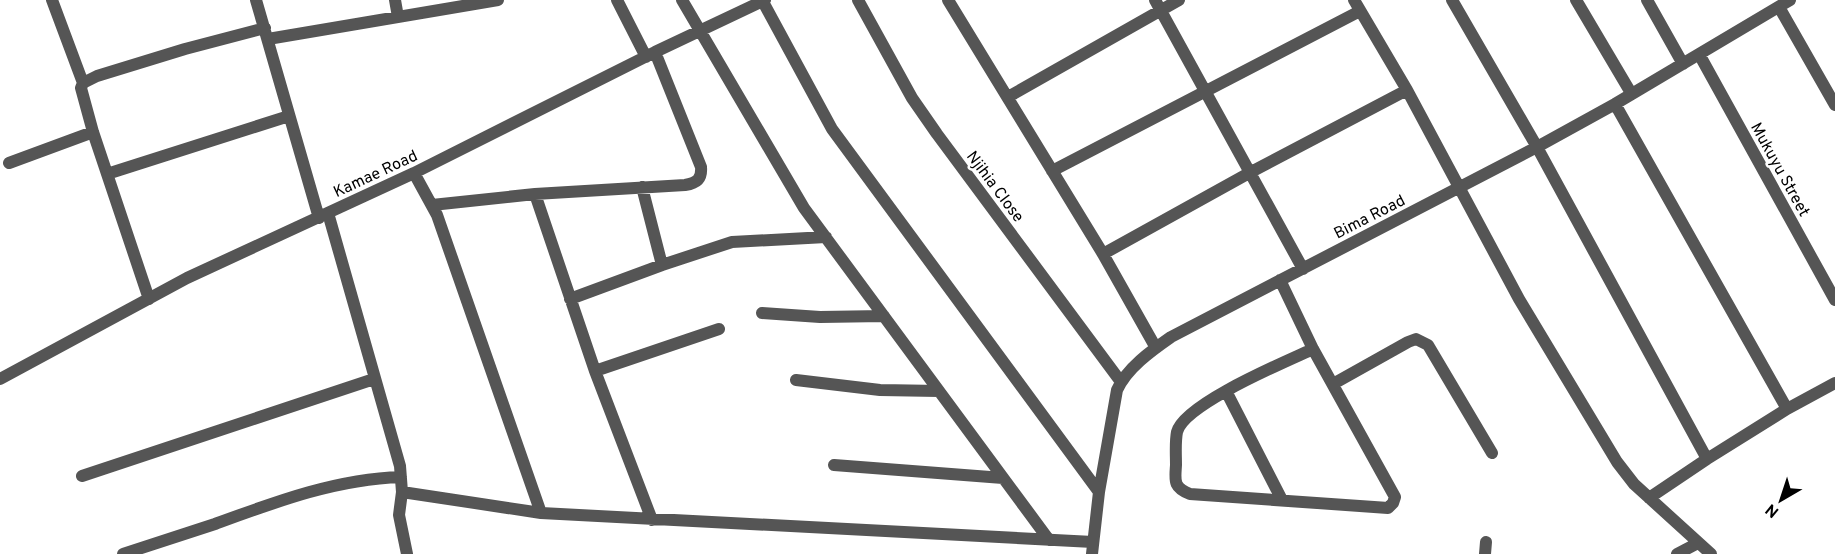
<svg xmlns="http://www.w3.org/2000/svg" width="1835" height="554" font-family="Overpass,sans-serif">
<rect width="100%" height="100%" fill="#fff"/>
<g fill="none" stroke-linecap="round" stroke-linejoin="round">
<path stroke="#555" stroke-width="12" d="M52,0L83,83
M256,0L319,218
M395,0L398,17
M617,0L646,57
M682,0L804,208L1049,540
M762,0L832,129L1099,492
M858,0L912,98L937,134L1121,382
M948,0L1103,254L1156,348
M1155,0L1303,269
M1354,0L1407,90L1519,299L1617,462L1634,484L1711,554
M1452,0L1537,147L1707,459L1649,498
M1576,0L1631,93
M1647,0L1683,64
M1779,7L1835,105
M268,39L498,0
M1699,54L1835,300
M1008,97L1179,0
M1615,104L1787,409
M9,163L93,132
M1052,171L1360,11
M414,173L437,215L541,513
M107,174L289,116
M642,187L662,265
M535,194L595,371L652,520
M432,205L535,194L685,185C697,183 702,179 701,167L655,52
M328,213L400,466L402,492L399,515L407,554
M1103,254L1251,172L1407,90
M1280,280L1313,349L1395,497L1393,503L1388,508L1374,507L1190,494C1173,487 1175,481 1176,465C1176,455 1175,442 1177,432C1184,404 1285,362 1313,349
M149,299L93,132L81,88L83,83L97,76L185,49L265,28
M570,299L662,265L732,242L826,237
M762,313L820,317L884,316
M595,371L719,329
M0,379L187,278L414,173L655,52L765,0
M796,380L880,390L939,391
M1333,384L1408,342L1416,339L1428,345L1492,453
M1226,391L1282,500
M1707,459L1787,409L1835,383
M834,465L1003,478
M82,476L374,379
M402,492L541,513L1093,542
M123,554C154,544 185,534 215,524C275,502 336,479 401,477
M1092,554L1099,492L1117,390C1127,368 1151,351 1171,337L1537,147L1615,104L1790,0
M1485,554L1486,542
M1677,554L1698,543"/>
</g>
<g text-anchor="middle" stroke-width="5" stroke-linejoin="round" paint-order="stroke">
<g font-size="16" fill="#000" stroke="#fff">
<text transform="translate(1781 169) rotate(61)" y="6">Mukuyu Street</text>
<text transform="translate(375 173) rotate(-25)" y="6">Kamae Road</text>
<text transform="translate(996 186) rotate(53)" y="6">Njihia Close</text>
<text transform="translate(1369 216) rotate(-27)" y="6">Bima Road</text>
</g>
</g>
<g transform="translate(1781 500) rotate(219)" stroke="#ffffff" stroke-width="4.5" paint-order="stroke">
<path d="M0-4.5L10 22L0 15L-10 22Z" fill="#000000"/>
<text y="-9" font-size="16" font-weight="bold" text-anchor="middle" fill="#000000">N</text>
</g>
</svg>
